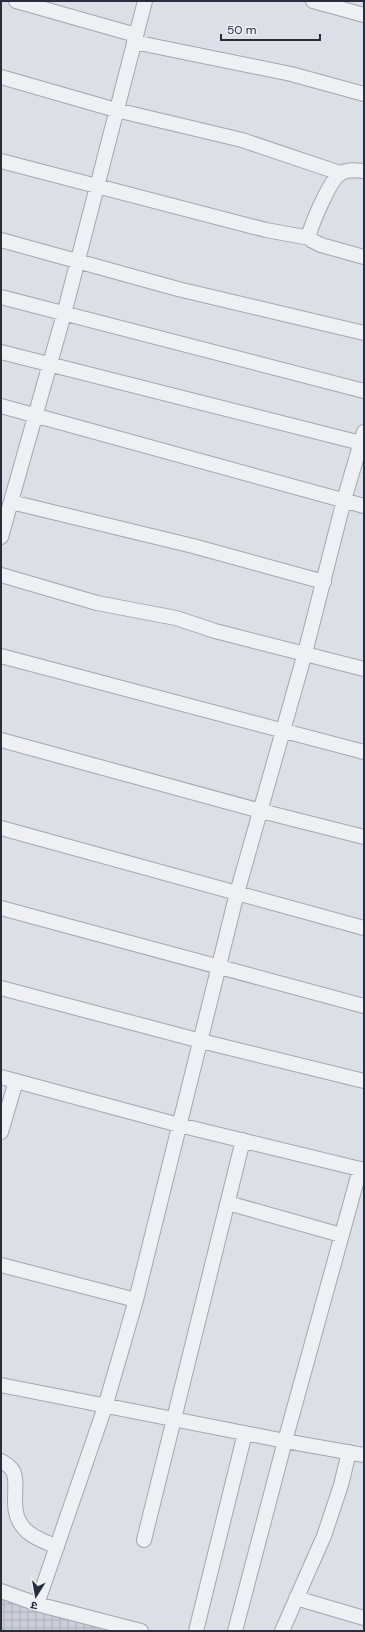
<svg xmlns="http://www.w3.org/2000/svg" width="365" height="1632" font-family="'DM Sans','Noto Sans Devanagari',sans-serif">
<defs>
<pattern id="industrial-grid" width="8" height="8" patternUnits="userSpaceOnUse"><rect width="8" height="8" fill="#cbced7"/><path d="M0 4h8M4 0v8" fill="none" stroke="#aeb1b9"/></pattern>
</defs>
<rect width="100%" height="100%" fill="#dcdfe6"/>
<path fill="url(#industrial-grid)" d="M1,1596L124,1631H1Z"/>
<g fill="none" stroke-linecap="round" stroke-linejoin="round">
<g stroke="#a2a6af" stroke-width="16">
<path id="minor" d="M16,1L136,35
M313,1L364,15
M134,42L291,74L364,94
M1,77L116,110L242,140L340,173
M1,161L266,230L310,238
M364,171C356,170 347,169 340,174C330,180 312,223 309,235L311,240L321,245L364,257
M1,240L178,289L364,333
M1,297L364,391
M1,352L361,443
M1,406L364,506
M11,502L193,546L324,582
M1,537L64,314L145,1
M1,575L97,603L176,618L215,631L364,669
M1,656L364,752
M1,740L261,811L364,837
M1,828L364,928
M1,908L364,1006
M1,988L201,1041L364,1081
M1,1077L179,1125L364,1170
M1,1132L16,1081
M228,1203L341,1235
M1,1265L136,1300
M1,1385L285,1441L364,1455
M1,1461C6,1464 10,1466 13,1471C20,1485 8,1509 23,1527C30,1537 46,1542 57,1547
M144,1540L243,1140
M1,1591L37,1604L141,1631
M296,1598L364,1618
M37,1604L105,1407L136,1300L237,893L305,653L344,500L364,432
M196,1631L245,1433
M235,1631L285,1441L360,1169
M282,1631L324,1536L341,1485L349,1452"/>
</g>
<use href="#minor" stroke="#eff0f4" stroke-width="14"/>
</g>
<rect width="365" height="1632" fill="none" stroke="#272d3b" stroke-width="4"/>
<g transform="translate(36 1596) rotate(191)" stroke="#ebeef3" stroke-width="3" paint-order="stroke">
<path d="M0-3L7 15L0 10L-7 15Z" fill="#272d3b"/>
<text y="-6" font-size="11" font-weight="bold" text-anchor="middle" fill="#272d3b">उ</text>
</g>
<path d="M221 34v6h99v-6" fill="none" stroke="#272d3b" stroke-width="2"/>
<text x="227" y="34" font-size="12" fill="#272d3b" stroke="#ebeef3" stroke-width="3" paint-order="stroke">50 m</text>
</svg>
